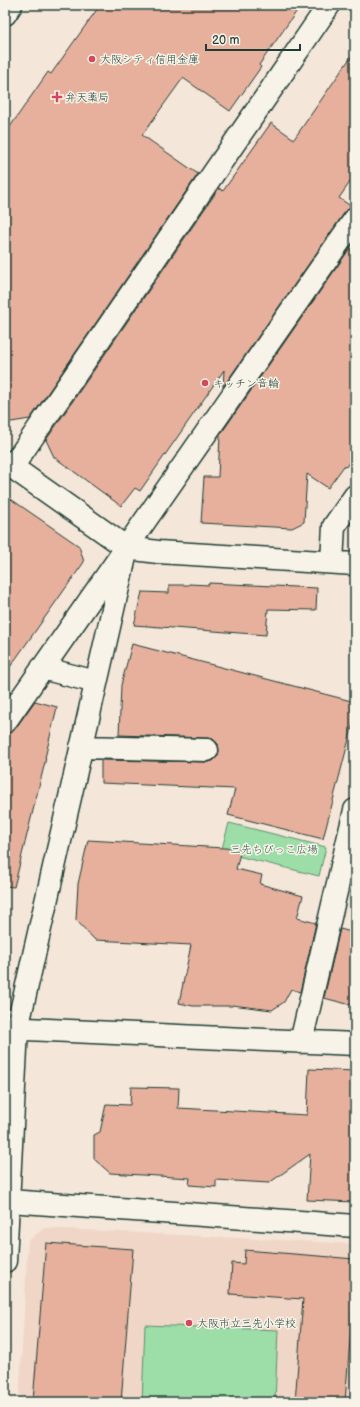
<svg xmlns="http://www.w3.org/2000/svg" width="360" height="1407" font-family="'Balsamiq Sans','Klee One',sans-serif">
<rect width="100%" height="100%" fill="#f4e6d9"/>
<filter id="ink" filterUnits="userSpaceOnUse"><feTurbulence type="fractalNoise" baseFrequency=".025" numOctaves="2"/><feDisplacementMap in="SourceGraphic" scale="8" xChannelSelector="R" yChannelSelector="G"/><feConvolveMatrix kernelMatrix="1 2 1 2 8 2 1 2 1" color-interpolation-filters="sRGB"/></filter>
<g filter="url(#ink)">
<path fill="#f0d6c7" d="M44,1228L355,1244V1402H19L28,1241Z"/>
<path fill="#9ddea8" stroke="#5e8e6e" d="M229,823L326,847L319,876L221,852Z
M145,1325L278,1330L275,1402H142Z"/>
<path fill="#e7b09d" stroke="#1f3d34" d="M100,5H301L259,65L261,67L230,111L183,78L142,135L198,174L30,419L5,423V134L48,72L51,74Z
M355,51V175L339,198L352,207L345,212L223,387L224,370L140,491L135,488L121,506L54,457L46,440L219,188L223,191L271,123L294,139Z
M355,241V453L346,467L344,466L328,488L307,474L304,522L292,528L201,523L204,477H218L220,435Z
M5,495L79,546L84,562L5,674Z
M209,583L317,588L316,610L268,609L266,635L134,625L142,592L169,593V585H189V584L209,585Z
M132,644L355,702V716L323,839L228,815L235,789L101,783V760L207,762L213,761L217,757L219,751L218,744L213,739L207,738L119,735L121,685Z
M35,701L57,707L45,758H46L14,887L5,886V734L11,733L15,729Z
M88,840L241,849L236,869L262,875L260,884L303,896L297,918L316,923L300,992L291,989L284,1002L272,1010L232,1005V1006H193L179,1003L191,945L95,940L76,920L78,884Z
M340,929L355,933V1006L324,998Z
M309,1069L355,1071V1202L307,1200L310,1154L269,1183L216,1180V1187L189,1185L190,1178L110,1173L94,1159V1135L100,1132L106,1104L130,1105L131,1087L179,1088L178,1108L307,1115Z
M46,1243L133,1249L121,1402L33,1401Z
M245,1250L355,1259V1303H353L345,1402H295L303,1299L230,1294L232,1263L244,1264Z"/>
<g fill="none" stroke-linecap="round" stroke-linejoin="round">
<g stroke="#1f3d34" stroke-width="25">
<path id="minor" d="M5,462L127,548L158,552L355,564
M12,467L329,5
M332,562L334,526L355,496
M42,668L96,682
M5,722L355,219
M81,747L207,750
M5,1028L355,1044
M301,1042L355,810
M9,1201L355,1226
M5,1261L17,1029L127,548"/>
</g>
<g stroke="#1f3d34" stroke-width="25">
<path id="highway" d="M5,14L11,5"/>
</g>
<use href="#minor" stroke="#f7f3e8" stroke-width="22"/>
<use href="#highway" stroke="#f7f3e8" stroke-width="22"/>
</g>
</g>
<g fill="#d1495b" stroke="#f7f3e8" stroke-width="1.5">
<circle cx="92" cy="59" r="4"/>
<path d="M55 91h4v4h4v4h-4v4h-4v-4h-4v-4h4z"/>
<circle cx="205" cy="383" r="4"/>
<circle cx="189" cy="1323" r="4"/>
</g>
<g text-anchor="middle" stroke-width="3" stroke-linejoin="round" paint-order="stroke">
<g font-size="11" fill="#1f3d34" stroke="#f7f3e8" text-anchor="start">
<text x="100" y="63">大阪シティ信用金庫</text>
<text x="65" y="101">弁天薬局</text>
<text x="213" y="387">キッチン音輪</text>
<text x="197" y="1327">大阪市立三先小学校</text>
</g>
<g font-size="11" fill="#385d4b" stroke="#f7f3e8">
<text x="274" y="853">三先ちびっこ広場</text>
</g>
</g>
<rect width="360" height="1407" fill="none" stroke="#f7f3e8" stroke-width="20"/>
<rect x="10" y="10" width="340" height="1387" fill="none" stroke="#1f3d34" stroke-width="1.5" filter="url(#ink)"/>
<path d="M206 44v6h94v-6" fill="none" stroke="#1f3d34" stroke-width="2"/>
<text x="212" y="44" font-size="12" fill="#1f3d34" stroke="#f7f3e8" stroke-width="3" paint-order="stroke">20 m</text>
</svg>
